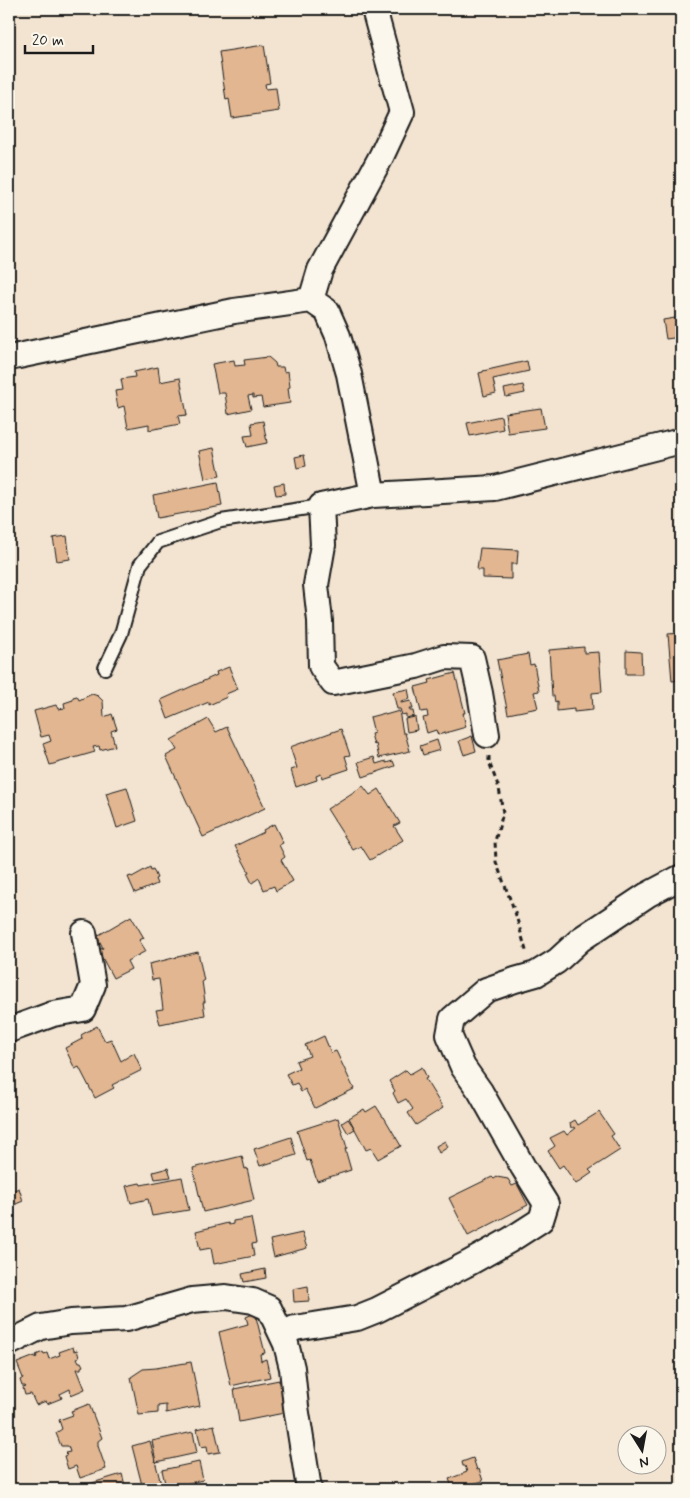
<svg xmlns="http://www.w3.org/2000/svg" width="690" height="1498" font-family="Mynerve,sans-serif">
<rect width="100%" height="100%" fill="#f3e4d1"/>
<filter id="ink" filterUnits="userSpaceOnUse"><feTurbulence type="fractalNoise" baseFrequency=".02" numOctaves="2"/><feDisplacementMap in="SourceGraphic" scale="10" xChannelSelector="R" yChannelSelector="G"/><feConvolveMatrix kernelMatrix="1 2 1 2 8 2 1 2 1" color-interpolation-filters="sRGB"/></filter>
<g filter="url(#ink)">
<path fill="#e1b691" stroke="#1c1c1c" d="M264,45L270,83L265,84L266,89L276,88L279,111L232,118L229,99L226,100L219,52Z
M681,317V337L666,339L663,320Z
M268,357L275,363L276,367H283L284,372L288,371L290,387L288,388L290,403L263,407L261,397L253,398V395L248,396L251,409L228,414L225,393H218L212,364L234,360L235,366L245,365L244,360Z
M527,361L529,371L493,379L496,393L484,396L479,373L483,372V371Z
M158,367L160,382L180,378L187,415L178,416L180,424L149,430V424L128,428L124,406L118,408L115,391L123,390L121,379L135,377L134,372Z
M523,385L525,393L506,397L504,389Z
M541,408L545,428L508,433L505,413Z
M501,416L503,429L470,436L467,423Z
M263,421L267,443L247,447L244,436L253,435L251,423Z
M214,448L220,476L205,479L199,451Z
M304,455L306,466L297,468L295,457Z
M218,482L222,506L157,518L153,495Z
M284,483L285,494L276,495L274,485Z
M67,536L70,559L57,561L53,538Z
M480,548L518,550L517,564H511V579L483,578V570H477Z
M681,633V680L672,681L668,634Z
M584,647V653L599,652L602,692L592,693L593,710L574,712V709L557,711V701L555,702L554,696H552L549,650Z
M626,651L641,652L642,674H626Z
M528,654L530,665L534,664L539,691L534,692L538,708L508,714L497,660Z
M229,667L238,689L226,694L227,697L209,705V702L168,719L161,700L217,675L216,672Z
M455,673L465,713H463L466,727L438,735L436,730L427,733L423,718L428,717L427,711L421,712L415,687L430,683L429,680Z
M408,689L410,699L401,701V703L411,701L413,709H409L410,711H413L414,716L406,718V714L402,715L400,709H397L393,692Z
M92,694L98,696L103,701L104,717L112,714L117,729L111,731L115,746L100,750L99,746L93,747L95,752L50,765L43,744L51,741L49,735L41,737L34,711L56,705L58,709L65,708L64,703L73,700V697L77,696L79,700Z
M399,711L403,733H405L410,751L379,758L376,744L374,745L371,734L374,733L370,717L385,713V715Z
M415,717L417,730L407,732L405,719Z
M208,719L216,732L227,727L265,808L203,837L166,756L177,750L171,740Z
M341,729L350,755L345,756L349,769L322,778L321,774L316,776L317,780L296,787L291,770L297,768L290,747Z
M472,736L476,751L464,755L459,741Z
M437,740L440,750L423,755L420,746Z
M374,757L376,764L386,761V763L393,761L395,766L363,777L358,762Z
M363,786L370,795L379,789L400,823L394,826L403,840L370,860L361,846L353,850L327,809Z
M127,787L137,821L117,828L106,793Z
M274,824L283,843L279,845L285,857L281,860L293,881L276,891L274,886L264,890L259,878L252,883L247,873L249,872L235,846L264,832L263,830Z
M150,867L151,870L153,869L157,878L155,879L157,884L135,893L128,877L131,876L132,877Z
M131,916L144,938L139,940L146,951L127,961L131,969L113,978L98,950L103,948L97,936Z
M198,952L204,981H202L205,1002H203L205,1015L160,1024L156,1010L163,1009L159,979L152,980L149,964Z
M97,1026L105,1041L111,1039L121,1061L134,1053L142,1070L112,1085L114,1088L95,1098L79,1067L75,1069L65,1048L82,1039L81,1035Z
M324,1036L331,1053L336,1051L354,1089L315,1108L305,1089L301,1092L297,1083L292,1085L286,1074L299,1068L296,1061L310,1056L305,1045Z
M422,1067L427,1078L425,1079L443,1108L416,1125L408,1113L413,1109L406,1099L398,1103L393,1093L395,1091L389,1081L406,1070L410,1074Z
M376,1106L383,1117H384L401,1146L378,1159L371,1148L366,1150L349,1118L364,1109L366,1112Z
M599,1112L614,1134L611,1136L620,1150L589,1170L592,1173L576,1184L563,1165L559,1168L548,1151L555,1146L550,1138L564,1131L567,1135L576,1128L574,1127L571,1128L570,1123L575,1120L578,1125Z
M338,1118L347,1148L345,1149L351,1170L317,1181L310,1160L307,1161L297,1131Z
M348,1119L355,1129L348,1133L342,1123Z
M291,1137L296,1155L260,1166L254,1149Z
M445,1141L448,1147L439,1153L436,1146Z
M242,1156L245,1169L247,1168L254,1200L203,1212L193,1168Z
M168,1168L171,1177L155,1179L153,1172Z
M182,1177L189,1210L152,1216L148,1199L131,1203L126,1186L140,1183L141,1185Z
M492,1177L494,1179L497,1177L508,1179L512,1186L517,1184L528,1205L468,1236L449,1198Z
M19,1188L23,1201L9,1207V1192Z
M251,1218L256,1243L252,1244L254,1256L214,1264L211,1248L200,1250L196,1231L228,1223L229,1225L233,1224V1221Z
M302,1233L307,1248L274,1257L270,1240Z
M265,1269L266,1278L244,1282L242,1274Z
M308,1286L309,1301L294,1302L293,1289Z
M255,1313L265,1353L260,1354L261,1361L266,1359L270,1377L231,1386L219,1332L248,1324L246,1317Z
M73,1347L74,1351L77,1350L79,1357L77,1358L79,1362H81L83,1366L81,1367V1369H77L85,1389L71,1395L70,1389L60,1394L62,1398L47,1404L46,1401L36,1405L31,1394L25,1395L23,1388L26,1387L25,1386H22L20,1380L23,1378L17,1363L35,1356V1358L37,1357L36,1355L43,1352L44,1354L47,1353L49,1359L60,1355L59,1352Z
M191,1362L200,1406L166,1413V1405L158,1406V1413L139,1415L131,1377L143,1369L156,1368Z
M279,1380V1382L283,1381L285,1398L282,1399L284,1413L239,1422L234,1389Z
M89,1404L102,1438L98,1441V1446L106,1469L80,1478L76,1466L68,1469L64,1456L67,1455L65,1453L70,1452L68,1446H61L56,1433L62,1429L59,1420L73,1415L71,1411Z
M214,1425L220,1452L208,1454L207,1446L201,1447L197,1429Z
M193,1432L197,1453L156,1462L152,1441Z
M150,1441L162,1488L158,1489H143L132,1446Z
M473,1458L477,1470L479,1469L483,1481L453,1489L449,1479L467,1472L465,1466H463L462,1462Z
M199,1462L203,1480L166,1488L162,1470Z
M122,1474L126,1489H72Z"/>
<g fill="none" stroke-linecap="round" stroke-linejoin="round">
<g stroke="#1c1c1c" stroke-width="16">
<path id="service" d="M105,668L121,634L140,565L158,542L221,521L321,506"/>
</g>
<g stroke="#1c1c1c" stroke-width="28">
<path id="minor" d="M311,300L327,311L338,336L349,374L373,495L321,506L323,545L316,585L320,621L321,666L333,683L416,666L444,657L472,658L480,693L487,735
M9,358L234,311L311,300L320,270L381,157L402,112L374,9
M373,495L495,488L681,441
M9,1030L53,1014L83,1009L93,985L84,933
M282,1334L295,1328L357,1318L377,1310L469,1263L510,1240L541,1220L546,1204L523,1167L480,1091L463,1067L449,1035L452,1019L486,990L515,980L536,974L557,961L581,939L647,895L681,877
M9,1343L41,1327L71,1322L126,1319L192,1300L226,1297L253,1301L269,1308L286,1344L292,1368L296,1407L309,1489"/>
</g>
<path stroke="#1c1c1c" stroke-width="3" stroke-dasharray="5 4" stroke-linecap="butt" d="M489,756V762L499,788L503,813L495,841L496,862L515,912L527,954"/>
<use href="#service" stroke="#fbf7ec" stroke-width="12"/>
<use href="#minor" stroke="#fbf7ec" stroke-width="24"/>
</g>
</g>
<rect width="690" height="1498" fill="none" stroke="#fbf7ec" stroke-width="30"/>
<rect x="15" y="15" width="660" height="1468" fill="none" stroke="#1c1c1c" stroke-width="2" filter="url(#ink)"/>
<g transform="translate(642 1450) rotate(169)"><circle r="24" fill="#fbf7ec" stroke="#a29f99"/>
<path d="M0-4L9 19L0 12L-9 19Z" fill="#1c1c1c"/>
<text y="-8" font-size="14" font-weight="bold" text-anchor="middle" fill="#1c1c1c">N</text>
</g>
<path d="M25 45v8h68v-8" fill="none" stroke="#1c1c1c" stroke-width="2.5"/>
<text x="32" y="45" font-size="15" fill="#1c1c1c" stroke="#fbf7ec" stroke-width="4" paint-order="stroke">20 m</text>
</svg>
